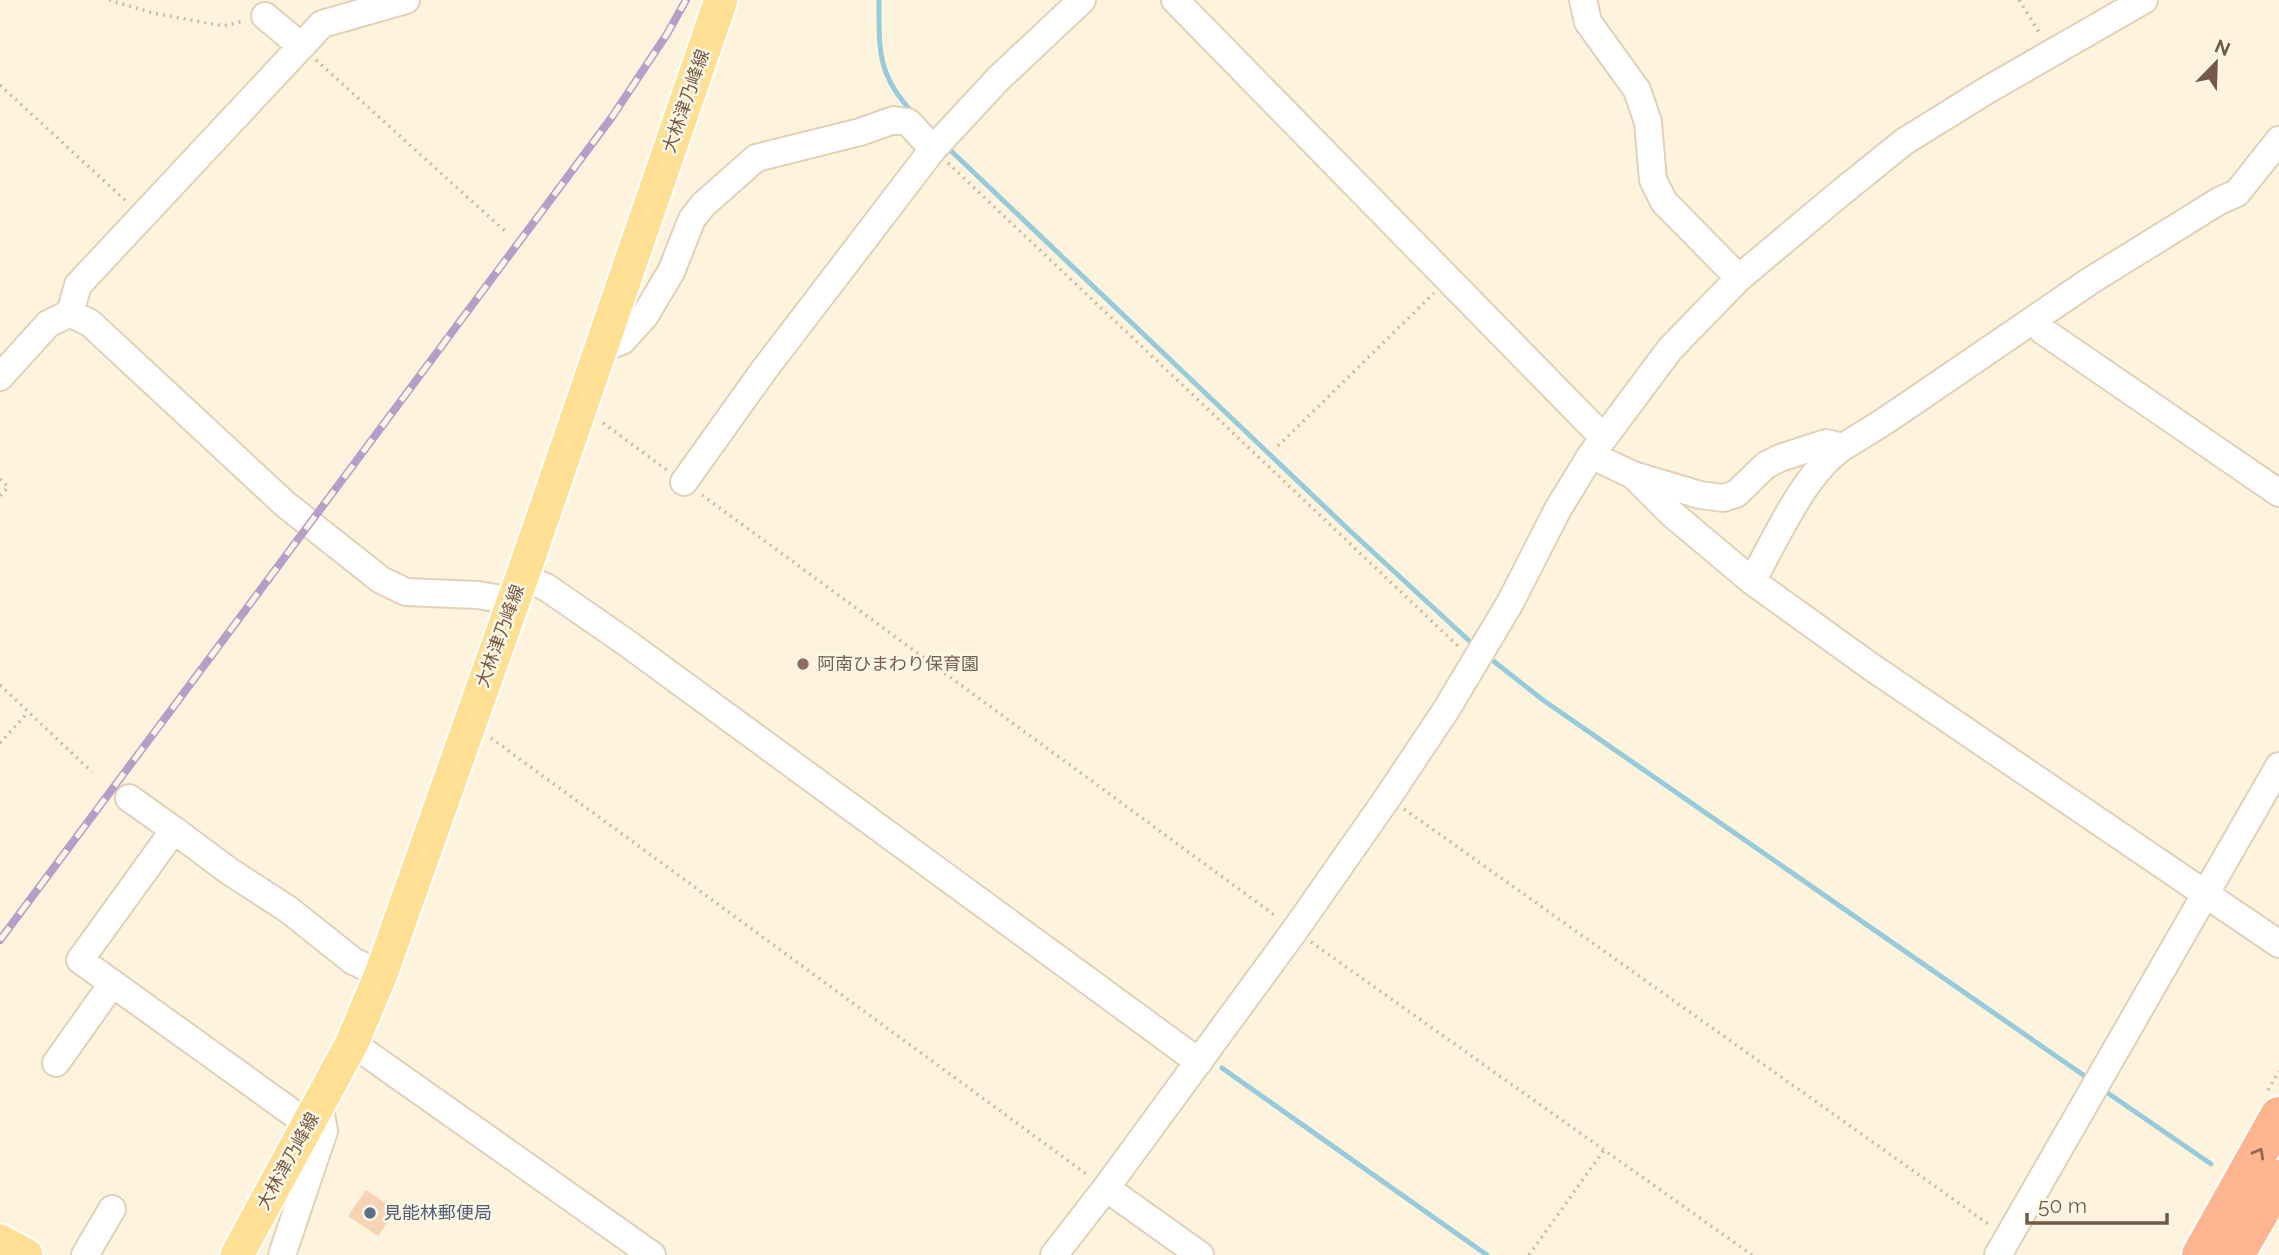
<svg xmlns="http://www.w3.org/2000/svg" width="2279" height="1255" font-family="Raleway,'Noto Sans JP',sans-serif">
<rect width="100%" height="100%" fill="#fef4de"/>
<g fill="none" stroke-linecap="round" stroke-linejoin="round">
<path stroke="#97cbdb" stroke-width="5" d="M879,0C879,50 877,75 913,113
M947,147L1348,529L1477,648
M1487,656L1543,700L2089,1079
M1222,1068L1487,1255
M2102,1089L2211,1164"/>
</g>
<path fill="#f6d3b3" d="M366,1190L396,1210L378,1236L348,1216Z"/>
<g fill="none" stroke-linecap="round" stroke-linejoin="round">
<g stroke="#e2d0b9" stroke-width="30">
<path id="minor" d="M1175,0L1593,427L1604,435
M1583,0L1588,22L1637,90L1648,122L1653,180L1664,202L1739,278
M265,16L301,46
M70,313L90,323L285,504L381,580L406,592L478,595L513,601
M2035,321L2043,331L2279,493
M601,348L622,341L644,317L671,272L692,219L703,205L756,158L860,132L894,120L908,122L933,149
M0,377L48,324L70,313L78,285L322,24L406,0
M1843,447L1885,421L2090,281L2219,201L2237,193L2279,140
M1591,455L1633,475L1671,513L1752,581L1870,666L2279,944
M1636,476L1700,495L1723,498L1736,494L1766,465L1780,458L1826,443L1843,447C1804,473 1776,539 1752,581
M684,482L764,370L933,149L998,79L1082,0
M521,577L546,587L624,641L1199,1062
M129,798L174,830L80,960L308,1124
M174,830L229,871L289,910L353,961L381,974
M352,1043L652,1255
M56,1063L112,984
M1106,1188L1200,1255
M85,1255L112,1209
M282,1255L324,1131L319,1104
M1054,1255L1106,1188L1295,930L1388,797L1446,710L1510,603L1558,509L1591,455L1670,349L1739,278L1838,195L1905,141L1989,89L2144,0
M1998,1255L2279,766"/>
</g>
<g stroke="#fff" stroke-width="37">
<path id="major" d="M0,1241L26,1255
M237,1255L352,1043L381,974L529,557L721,0"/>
</g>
<g stroke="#fff" stroke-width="42">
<path id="highway" d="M2201,1255L2279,1116
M2235,1255L2279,1179"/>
</g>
<path stroke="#dab697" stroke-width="3.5" stroke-dasharray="2 5" stroke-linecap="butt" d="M109,0L153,13L224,26L243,21
M2019,0L2040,34
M316,60L506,232
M0,85L127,202
M948,163L1458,646
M603,423L667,470
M1278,446L1434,293
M0,479L8,487L0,496
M702,495L1277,917
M0,685L92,772
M491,738L1089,1176
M0,743L28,712
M1404,809L1991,1226
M1311,942L1752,1255
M2268,1090L2279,1071
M1529,1255L1604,1150"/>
<use href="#minor" stroke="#fff" stroke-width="26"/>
<use href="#major" stroke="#ffdf94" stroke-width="33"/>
<use href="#highway" stroke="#feb48f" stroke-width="38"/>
<g stroke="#b79dc7" stroke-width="8">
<path id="rail" d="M0,940L612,117L667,34L686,0"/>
</g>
<use href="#rail" stroke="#fff7e6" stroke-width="5" stroke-dasharray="16" stroke-linecap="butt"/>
</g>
<defs><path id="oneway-chevron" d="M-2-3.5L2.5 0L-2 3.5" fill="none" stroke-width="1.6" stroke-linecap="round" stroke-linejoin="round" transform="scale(1.75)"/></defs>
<use stroke="#906b53" href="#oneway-chevron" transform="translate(2259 1153) rotate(-61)"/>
<circle fill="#8d6e63" stroke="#fff7e6" stroke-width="2.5" cx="803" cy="664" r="7"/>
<circle fill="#5c6f8a" stroke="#fff7e6" stroke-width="2.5" cx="370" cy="1213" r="7"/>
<g text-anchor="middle" stroke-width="5" stroke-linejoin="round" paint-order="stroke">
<g font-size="18" fill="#755944" stroke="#fff7e6">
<text transform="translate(686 101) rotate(-71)" y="6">大林津乃峰線</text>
<text transform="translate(500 636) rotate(-70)" y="6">大林津乃峰線</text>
<text transform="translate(288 1161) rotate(-61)" y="6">大林津乃峰線</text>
</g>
<g font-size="18" fill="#785e54" stroke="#fff7e6" text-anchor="start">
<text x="817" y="670">阿南ひまわり保育園</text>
</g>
<g font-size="18" fill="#4e5e75" stroke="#fff7e6" text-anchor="start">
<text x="384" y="1219">見能林郵便局</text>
</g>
</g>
<g transform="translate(2216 63) rotate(23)" stroke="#fff7e6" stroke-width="5" paint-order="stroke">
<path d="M0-5L12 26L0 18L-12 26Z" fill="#755944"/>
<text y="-10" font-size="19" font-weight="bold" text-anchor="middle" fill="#755944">N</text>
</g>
<path d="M2027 1213v10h140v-10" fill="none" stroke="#755944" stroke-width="3.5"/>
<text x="2038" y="1213" font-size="21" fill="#755944" stroke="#fff7e6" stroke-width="5" paint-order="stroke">50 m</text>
</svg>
